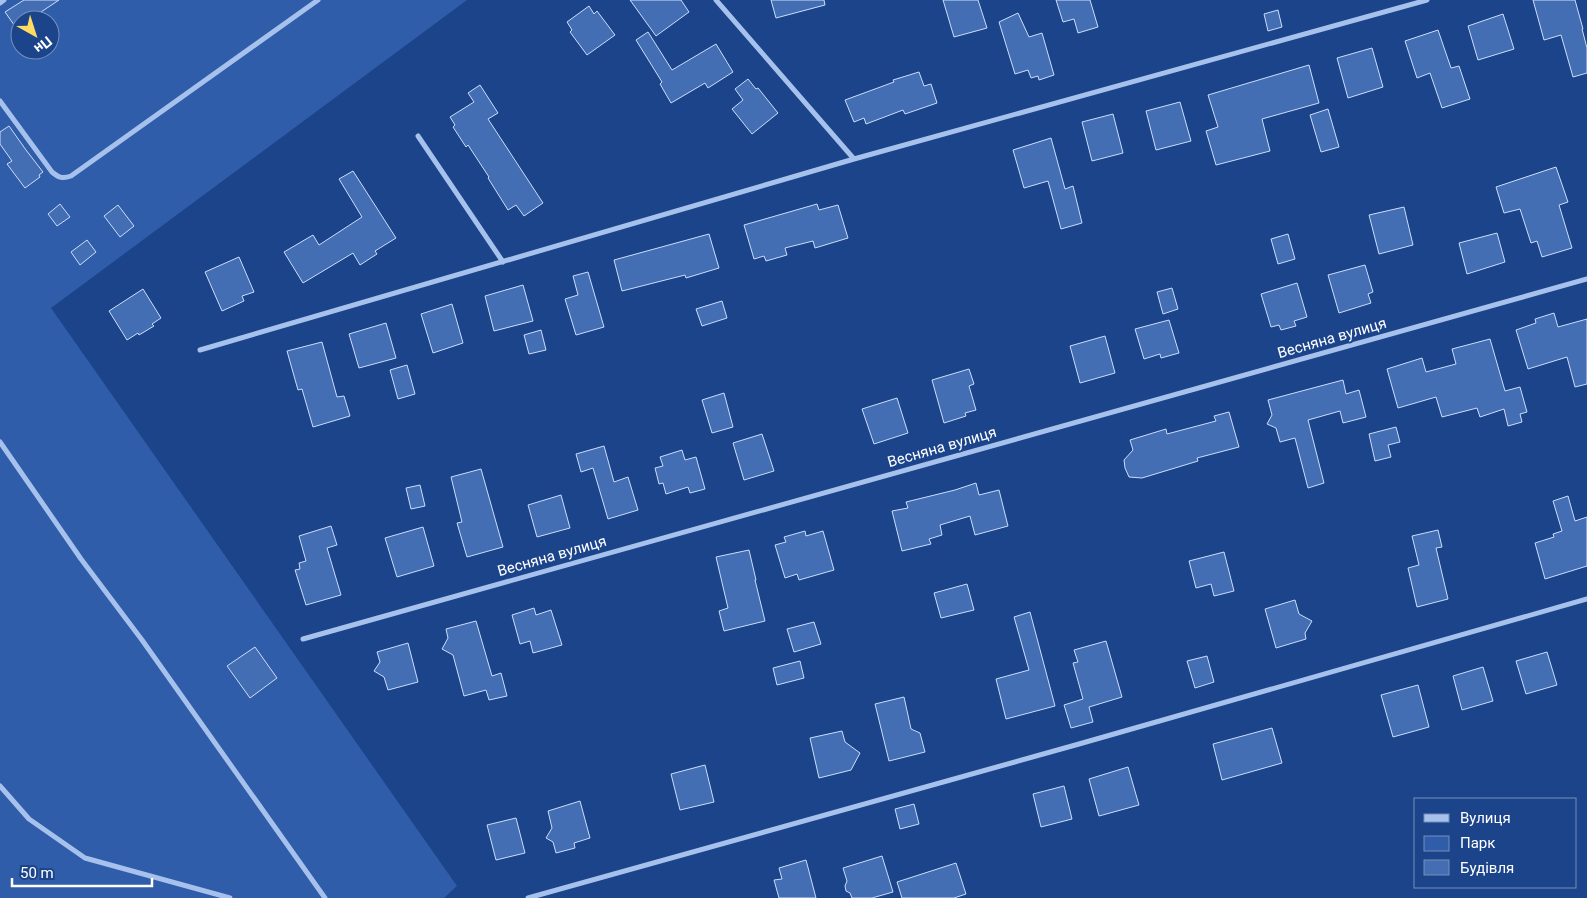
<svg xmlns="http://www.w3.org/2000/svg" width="1587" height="898" font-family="Roboto,sans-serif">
<rect width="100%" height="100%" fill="#1b448b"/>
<path fill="#2f5da9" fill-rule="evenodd" d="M0,0H467L51,308L457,886L444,898H0ZM20,20H50V50H20Z"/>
<path fill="#446eb3" stroke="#ccddf9" d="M24,0H59L29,20H20V26L17,29L5,12Z
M630,0H681L689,12L656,36Z
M771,0H824L825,5L776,18Z
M943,0H978L987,28L954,37Z
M1056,0H1090L1098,27L1078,33L1074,19L1063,22Z
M1533,0H1575L1583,29H1582L1587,48V73L1573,77L1561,35L1544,40Z
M589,6L594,14L597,11L615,35L587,55L570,32L572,30L567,22Z
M1278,10L1282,27L1268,31L1264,14Z
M1018,13L1029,37L1042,33L1054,75L1039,80L1038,76L1031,78L1028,70L1015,74L999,22Z
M1503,14L1514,49L1478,60L1468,26Z
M1438,30L1451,68L1459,66L1470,99L1442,108L1430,73L1417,78L1405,41Z
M648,32L672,70L716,44L733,72L708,88L705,83L671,103L660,84L662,82L636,40Z
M1372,48L1383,87L1348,98L1337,58Z
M1309,65L1319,103L1262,119L1270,151L1216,165L1206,131L1218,127L1208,95Z
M919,72L924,86L931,84L937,103L905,114L903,110L866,124L864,118L854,122L845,100L894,82L893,80Z
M748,79L756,89L758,88L778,113L752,134L732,109L743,100L735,89Z
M480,85L498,113L488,119L543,203L524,216L516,205L508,210L488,178L489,177L468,145L466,147L453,127L455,125L450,117L474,102L468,93Z
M1180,102L1191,141L1156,150L1146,111Z
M1328,109L1339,147L1321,152L1310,115Z
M1113,114L1123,153L1092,161L1082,122Z
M9,126L26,150L43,172L39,175L40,177L25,188L7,164L12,161L0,144V132Z
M1051,138L1065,189L1073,186L1082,223L1061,229L1048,181L1024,188L1013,150Z
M1556,167L1568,202L1559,205L1572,248L1542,257L1537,241L1531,243L1520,209L1504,213L1496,187Z
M353,171L396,238L375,251L377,254L360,265L353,253L303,283L284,252L313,235L319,245L362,217L339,179Z
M60,204L70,217L57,226L48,214Z
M817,204L819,210L838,205L848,238L815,248L813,241L785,248L787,255L766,261L764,256L754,259L744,225Z
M118,205L134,226L120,237L104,216Z
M1404,207L1413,245L1379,254L1369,215Z
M1497,233L1505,262L1467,274L1459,243Z
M709,234L719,268L686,278L685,275L622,291L614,260Z
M1288,234L1295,259L1278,264L1271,239Z
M87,240L96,252L80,265L71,252Z
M239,257L254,292L242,296L244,301L222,311L205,272Z
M1365,265L1373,292L1368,294L1371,303L1339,313L1328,275Z
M588,272L604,327L576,335L565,299L578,295L573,276Z
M1297,283L1307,317L1294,321L1296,326L1281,330L1279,325L1271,327L1261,294Z
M523,285L533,321L494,331L485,296Z
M1172,288L1178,309L1163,314L1157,292Z
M143,289L161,318L152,324L154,326L139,335L138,333L127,340L109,311Z
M722,301L727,318L702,326L696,309Z
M452,304L463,343L433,353L421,314Z
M1554,313L1558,327L1587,319V384L1575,387L1567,357L1528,369L1516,330L1536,323L1535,319Z
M1169,320L1179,353L1161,358L1160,354L1144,359L1135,329Z
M386,323L396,358L359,368L349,334Z
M541,330L546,350L529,354L524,335Z
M1105,336L1115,373L1080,383L1070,346Z
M1490,339L1505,391L1520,387L1527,412L1520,414L1522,422L1508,426L1504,409L1480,417L1477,408L1442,417L1436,397L1398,408L1387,369L1422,358L1426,372L1456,364L1452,349Z
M322,342L337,397L344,396L350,416L313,427L302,389L298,390L287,351Z
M407,365L415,394L398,399L390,370Z
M969,369L974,384L969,386L976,410L965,413L966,416L944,423L932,380Z
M1343,380L1346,394L1359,390L1366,417L1343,423L1340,411L1308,420L1324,483L1308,488L1295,438L1280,442L1276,428L1267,424L1272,415L1268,400Z
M724,393L733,427L712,433L702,400Z
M897,398L908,433L874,444L862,409Z
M1229,412L1239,447L1197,458L1198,461L1142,478L1129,477L1125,468L1124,460L1133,450L1130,440L1166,429L1167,434L1216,421L1214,416Z
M1396,427L1400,442L1388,445L1391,457L1375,461L1369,434Z
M762,434L774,471L744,480L733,443Z
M604,446L614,482L628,477L638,510L608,519L593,468L581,472L576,454Z
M682,450L685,460L696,457L705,489L690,493L688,487L666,494L663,483L659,484L655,468L663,466L660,457Z
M481,469L503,547L467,557L457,523L462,522L451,477Z
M976,483L979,495L999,490L1008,526L975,535L970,516L940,525L942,535L929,539L931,544L902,551L892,511L908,508L906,502L955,490Z
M420,485L425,506L411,509L406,488Z
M561,495L570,528L537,537L528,505Z
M1568,496L1575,521L1587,517V566L1545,579L1535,543L1554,537L1553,534L1562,531L1553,501Z
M331,526L337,545L327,548L341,595L306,605L295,570L300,569L299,563L306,561L299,536Z
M423,527L434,566L397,577L385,538Z
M1438,530L1442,547L1436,548L1448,599L1417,607L1408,568L1419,565L1412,536Z
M805,531L806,536L823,531L834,570L799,580L797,574L785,578L775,545L786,542L784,537Z
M749,550L756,580H755L765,621L724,631L719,611L728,608L716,557Z
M1224,552L1234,591L1214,596L1211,584L1196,588L1189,561Z
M967,584L974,610L941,618L934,593Z
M1295,600L1299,614L1312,621L1305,633L1306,639L1276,648L1265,609Z
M534,608L536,615L551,610L562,645L533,653L530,641L520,644L512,615Z
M1030,612L1055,706L1006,719L996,679L1029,670L1014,617Z
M476,621L492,676L501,673L507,696L489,700L486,690L464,696L453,655L442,649L448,638L446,629Z
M814,622L821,644L794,652L787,629Z
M1106,641L1122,697L1089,707L1093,722L1071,728L1064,705L1083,699L1073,663L1078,662L1074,650Z
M408,643L418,682L388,690L384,677L374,671L380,662L377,652Z
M255,647L277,678L250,698L227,666Z
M1547,652L1557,685L1526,694L1516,661Z
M1207,656L1214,682L1195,688L1187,661Z
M800,661L804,678L777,685L773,668Z
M1483,667L1493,701L1462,710L1453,676Z
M1418,685L1429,727L1393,737L1381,695Z
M904,697L911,729L920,733L925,752L889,761L875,704Z
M1272,728L1282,763L1222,780L1213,744Z
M842,731L845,742L860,753L851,770L819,778L810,738Z
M705,765L714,802L680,810L671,774Z
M1128,767L1139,805L1099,816L1089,779Z
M1064,786L1072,819L1041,827L1033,794Z
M580,801L590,838L574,843L575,848L556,853L553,842L546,838L552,828L548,811Z
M914,804L919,824L900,829L895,809Z
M516,818L525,853L496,860L487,825Z
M882,856L893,892L872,898H852L850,893L846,891L845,886L847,881L843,868Z
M806,860L816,898H779L774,880L782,879L779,868Z
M956,863L966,894L954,898H902L897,882Z"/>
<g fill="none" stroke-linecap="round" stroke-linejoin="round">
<path stroke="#a7c1ed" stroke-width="5" d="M716,0L854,159
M0,3L4,0
M0,101L52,172C59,178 63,179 71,176L318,0
M418,136L503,262
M200,350L854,159L1427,0
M0,442L81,559L142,640L325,898
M303,639L1587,279
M0,786L29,819L85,858L230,898
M528,898L1079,744L1587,599"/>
</g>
<g text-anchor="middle" stroke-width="4" stroke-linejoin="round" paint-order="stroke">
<g font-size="15" fill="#fff" stroke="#1b448b">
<text transform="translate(1332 338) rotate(-16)" y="5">Весняна вулиця</text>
<text transform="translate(942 447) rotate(-16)" y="5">Весняна вулиця</text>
<text transform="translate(552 556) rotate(-16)" y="5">Весняна вулиця</text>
</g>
</g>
<rect x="1414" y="798" width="162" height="90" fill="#1b448b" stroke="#768fb9"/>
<rect x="1424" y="814" width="25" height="8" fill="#a7c1ed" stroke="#768fb9"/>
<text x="1460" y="823" font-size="15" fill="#ffffff">Вулиця</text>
<rect x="1424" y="836" width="25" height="15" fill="#2f5da9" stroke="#768fb9"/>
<text x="1460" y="848" font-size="15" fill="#ffffff">Парк</text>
<rect x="1424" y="860" width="25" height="15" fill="#446eb3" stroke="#768fb9"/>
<text x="1460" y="873" font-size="15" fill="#ffffff">Будівля</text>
<g transform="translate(35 35) rotate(141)"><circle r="24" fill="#1b448b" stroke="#768fb9"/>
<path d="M0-4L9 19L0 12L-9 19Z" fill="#fedc64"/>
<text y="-8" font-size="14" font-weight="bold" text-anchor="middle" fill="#ffffff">Пн</text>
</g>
<path d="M12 878v8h140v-8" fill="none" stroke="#ffffff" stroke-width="2.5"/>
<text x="20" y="878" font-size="15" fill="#ffffff" stroke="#1b448b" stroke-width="4" paint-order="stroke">50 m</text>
</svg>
